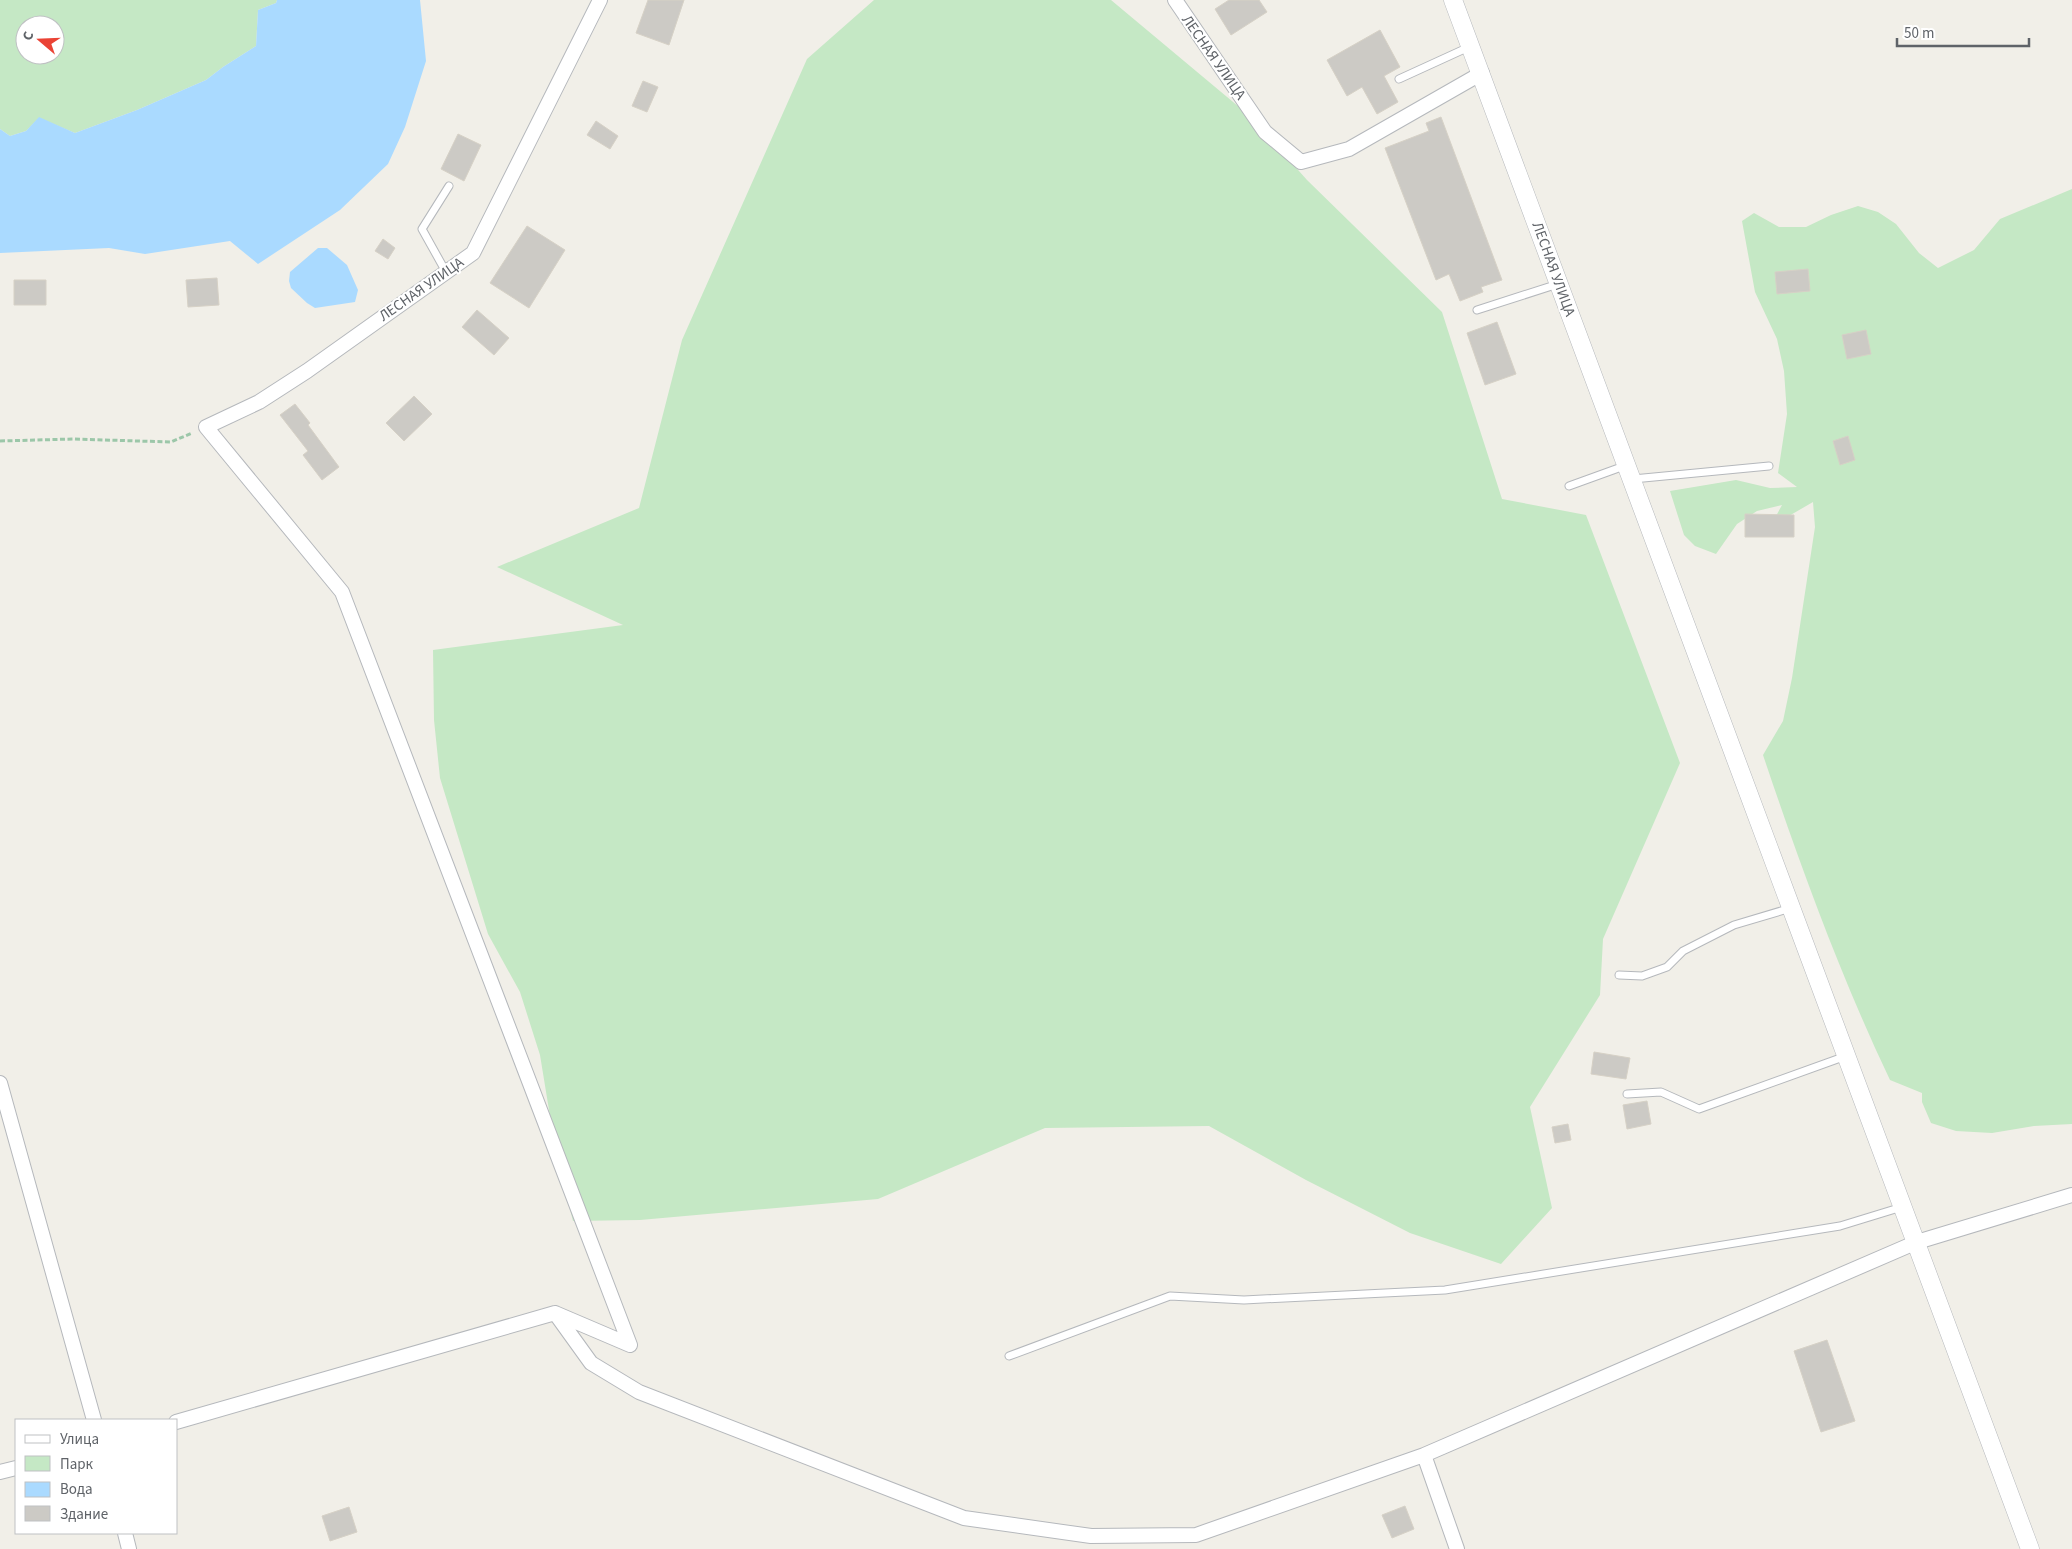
<svg xmlns="http://www.w3.org/2000/svg" width="2072" height="1549" font-family="'Source Sans 3',sans-serif">
<rect width="100%" height="100%" fill="#f1efe8"/>
<path fill="#c5e8c5" fill-rule="evenodd" d="M0,0H277L276,3L258,10L256,46L223,67L206,80L137,110L75,133L39,118L26,131L10,136L0,129ZM25,25H55V55H25Z
M874,0H1111L1251,117L1307,180L1442,312L1502,499L1586,515L1680,763L1603,939L1600,995L1530,1107L1552,1208L1501,1264L1410,1233L1306,1180L1209,1126L1045,1128L878,1199L640,1220L573,1221L557,1159L540,1055L520,992L488,934L440,778L434,720L433,650L623,625L497,567L639,508L682,340L807,59Z
M2072,189V1124L2034,1126L1992,1133L1956,1131L1931,1123L1922,1102V1093L1890,1080C1840,975 1800,865 1763,755L1783,721L1792,678L1815,527L1813,502L1770,527L1782,505L1757,511L1737,524L1716,554L1695,546L1684,535L1670,491L1736,480L1770,488L1797,487L1778,473L1787,414L1784,371L1777,339L1755,292L1742,221L1754,213L1779,227H1806L1831,215L1858,206L1878,212L1896,224L1919,253L1938,268L1974,250L2000,219Z"/>
<path fill="#aadaff" d="M277,0H420L426,61L405,127L388,164L340,210L258,264L230,241L145,254L109,248L0,253V129L10,136L26,131L39,117L75,133L137,110L206,80L223,67L256,46L258,10L276,3Z
M318,248H327L347,265L358,290L355,302L315,308L307,303L291,288L289,281L290,272Z"/>
<path fill="#cccac5" stroke="#d6d1c6" d="M648,0H684L669,45L636,33Z
M1229,0H1259L1267,12L1231,35L1215,9Z
M1380,30L1400,67L1384,76L1398,102L1377,114L1362,87L1347,96L1327,60Z
M643,81L658,87L647,112L632,106Z
M1441,117L1502,280L1481,287L1483,292L1460,301L1449,274L1436,280L1385,148L1429,131L1426,123Z
M596,121L618,136L610,149L587,135Z
M458,134L481,145L464,181L441,169Z
M527,226L565,250L529,308L490,283Z
M383,239L395,248L388,259L375,251Z
M1808,269L1810,291L1777,294L1775,272Z
M217,278L219,305L188,307L186,280Z
M14,280H46V305H14Z
M477,310L509,338L494,355L462,327Z
M1497,322L1516,374L1485,385L1467,333Z
M1866,330L1871,354L1847,359L1842,335Z
M414,396L432,414L404,441L386,423Z
M295,404L310,423L308,425L339,467L322,480L303,455L308,451L280,415Z
M1848,436L1855,460L1840,465L1833,441Z
M1745,514L1794,515V537H1745Z
M1594,1052L1630,1058L1626,1079L1591,1074Z
M1647,1101L1651,1124L1627,1129L1623,1105Z
M1568,1124L1571,1140L1555,1143L1552,1127Z
M1827,1340L1855,1421L1821,1432L1794,1351Z
M1405,1506L1414,1529L1392,1538L1382,1515Z
M349,1507L357,1532L330,1541L322,1516Z"/>
<g fill="none" stroke-linecap="round" stroke-linejoin="round">
<g stroke="#b5b8bc" stroke-width="9">
<path id="service" d="M1399,79L1469,47
M446,272L422,229L449,186
M1477,310L1558,284
M1633,479L1769,466
M1569,486L1627,465
M1619,975L1642,976L1667,967L1683,951L1734,925L1791,908
M1627,1094L1661,1092L1699,1109L1846,1056
M1009,1356L1170,1296L1244,1300L1445,1290L1840,1226L1902,1207"/>
</g>
<g stroke="#b5b8bc" stroke-width="16">
<path id="minor" d="M1175,0L1265,132L1301,162L1349,149L1482,73
M0,1083L94,1420
M555,1313L591,1363L639,1392L964,1518L1091,1536L1196,1535L1424,1455L1917,1242L2072,1195
M176,1422L555,1313L630,1345L342,592L206,427L259,402L307,371L473,253L600,0
M1424,1455L1457,1549
M0,1472L16,1468
M125,1533L129,1549"/>
</g>
<g stroke="#b5b8bc" stroke-width="19">
<path id="tertiary" d="M1453,0L2030,1549"/>
</g>
<path stroke="#9cc7a9" stroke-width="3" stroke-dasharray="5 2.5" stroke-linecap="butt" d="M0,441L73,439L171,442L192,433"/>
<use href="#service" stroke="#fff" stroke-width="7"/>
<use href="#minor" stroke="#fff" stroke-width="14"/>
<use href="#tertiary" stroke="#fff" stroke-width="18"/>
</g>
<g text-anchor="middle" stroke-width="4" stroke-linejoin="round" paint-order="stroke">
<g font-size="15" fill="#5f6368" stroke="#fff">
<text transform="translate(1214 57) rotate(55)" y="5">ЛЕСНАЯ УЛИЦА</text>
<text transform="translate(1554 269) rotate(70)" y="5">ЛЕСНАЯ УЛИЦА</text>
<text transform="translate(421 289) rotate(-35)" y="5">ЛЕСНАЯ УЛИЦА</text>
</g>
</g>
<rect x="15" y="1419" width="162" height="115" fill="#ffffff" stroke="#bfc1c3"/>
<rect x="25" y="1435" width="25" height="8" fill="#ffffff" stroke="#bfc1c3"/>
<text x="60" y="1444" font-size="15" fill="#5f6368">Улица</text>
<rect x="25" y="1456" width="25" height="15" fill="#c5e8c5" stroke="#bfc1c3"/>
<text x="60" y="1469" font-size="15" fill="#5f6368">Парк</text>
<rect x="25" y="1482" width="25" height="15" fill="#aadaff" stroke="#bfc1c3"/>
<text x="60" y="1494" font-size="15" fill="#5f6368">Вода</text>
<rect x="25" y="1506" width="25" height="15" fill="#cccac5" stroke="#bfc1c3"/>
<text x="60" y="1519" font-size="15" fill="#5f6368">Здание</text>
<g transform="translate(40 40) rotate(289)"><circle r="24" fill="#ffffff" stroke="#bfc1c3"/>
<path d="M0-4L9 19L0 12L-9 19Z" fill="#ea4335"/>
<text y="-8" font-size="14" font-weight="bold" text-anchor="middle" fill="#5f6368">С</text>
</g>
<path d="M1897 38v8h132v-8" fill="none" stroke="#5f6368" stroke-width="2.5"/>
<text x="1904" y="38" font-size="15" fill="#5f6368" stroke="#ffffff" stroke-width="4" paint-order="stroke">50 m</text>
</svg>
